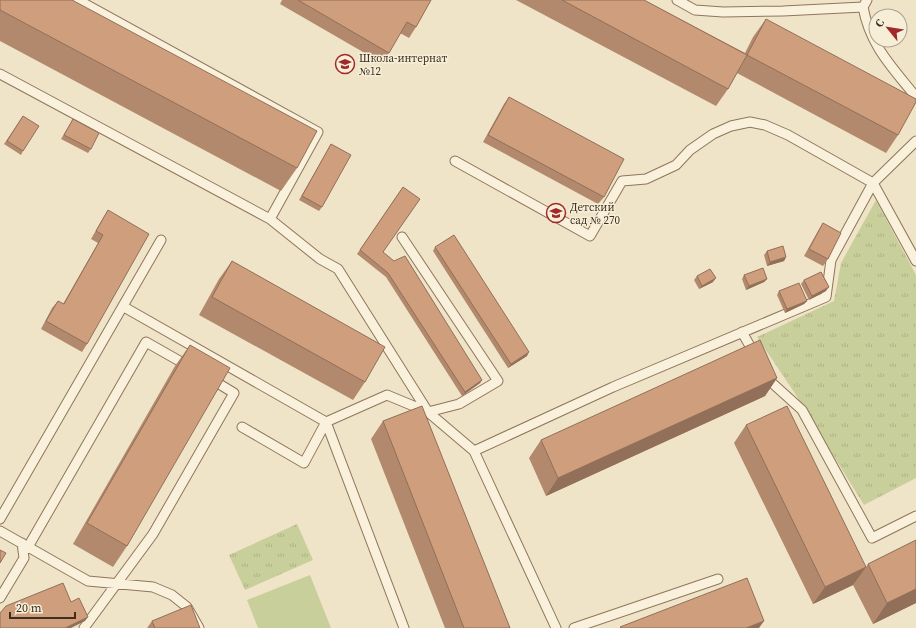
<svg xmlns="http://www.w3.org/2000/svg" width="916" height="628" font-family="'Source Serif 4',serif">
<defs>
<pattern id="park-tufts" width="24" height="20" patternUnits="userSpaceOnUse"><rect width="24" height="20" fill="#c9cf9b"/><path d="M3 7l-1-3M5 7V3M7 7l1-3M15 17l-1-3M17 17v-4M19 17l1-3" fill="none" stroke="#aeb285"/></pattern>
</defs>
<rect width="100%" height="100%" fill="#f0e4c8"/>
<path fill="#c9cf9b" d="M310,575L331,628H258L247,600Z"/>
<path fill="url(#park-tufts)" d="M876,200L916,275V478L864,505L794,392L757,337L834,301L841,263Z
M297,524L313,560L245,590L229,555Z"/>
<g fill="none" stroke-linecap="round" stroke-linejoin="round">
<g stroke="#8d765c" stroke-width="11">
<path id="lane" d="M677,0L695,10L723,12L783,11L863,7
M867,0L863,7C870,46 893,68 916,97
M0,74L270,219L318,132L78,0
M455,161L590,236L622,181L646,179L676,165L690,150L713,134L731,126L750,122L765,125L788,135L873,183L916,261
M270,219L320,259L338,269L428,412L459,404L498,381L402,237
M124,307L326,422L404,628
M742,332L755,355
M767,375L771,382L802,410L872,538L916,516
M242,427L304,463L326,422L387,395L428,412L474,451L556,628
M474,451L613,387L826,297L831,260L873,183L916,141
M0,519L161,240
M0,531L88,581L153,587L172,595L187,607L199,628
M28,547L146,342L190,367
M0,598L24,558L22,543
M84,628L153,534L234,393L211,379
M574,628L718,579"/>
</g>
<use href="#lane" stroke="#faf1dc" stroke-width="9"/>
</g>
<path fill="#b2896c" d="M0,0L297,168L281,191L0,41Z
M282,0H431L416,27L409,38L400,33L389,53L382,63L280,4Z
M516,0H644L745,53L753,37L766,19L898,135L886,153L737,73L728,89L716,106Z
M509,97L604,197L598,204L483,142L504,104Z
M23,116V151L21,155L4,144Z
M73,119L91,149L88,153L61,139Z
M331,144L322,207L319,211L299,200Z
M403,187L383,252L482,380L480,383L462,396L386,277L357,254Z
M108,210L87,344L82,352L41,329L52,308L58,301L63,304L98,243L91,239L103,218Z
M823,223L828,259L823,266L804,256L818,231Z
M435,247L527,356L508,368L433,251Z
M767,251L786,257L784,261L767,266L764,255Z
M232,261L365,382L353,400L199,315L219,279Z
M744,275L767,279L764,282L746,290L742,279Z
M697,276L713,282L699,289L694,280Z
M804,280L826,291L809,300L801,284Z
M779,291L807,301L804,304L785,313L777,295Z
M190,345L127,546L113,567L73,544L175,366Z
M777,378L765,396L546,496L529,458L541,440Z
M383,421L510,628H445L371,439Z
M746,425L866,567L868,564L916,540V603L873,624L853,585L813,604L734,443Z
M152,621L200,628H147Z"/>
<path fill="#916f58" d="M786,257L784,261L767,266L770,262Z
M716,278L713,282L699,289L702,286Z
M767,279L764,282L746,290L749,286Z
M829,287L826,291L809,300L812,296Z
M807,301L804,304L785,313L787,309Z
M529,352L527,356L508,368L511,364Z
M777,378L765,396L546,496L558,478Z
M482,380L480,383L462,396L465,392Z
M866,567L853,585L813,604L825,587Z
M916,589V603L873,624L887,603Z
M88,617L85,621L71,628H65Z
M764,621L759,628H746Z"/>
<path fill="#cf9f7d" stroke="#916f58" d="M0,0H72L317,131L297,168L0,10Z
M298,0H431L416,27L407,22L389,53Z
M562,0H644L747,55L728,89Z
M766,19L916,99V102L898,135L747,55Z
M509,97L624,159L604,197L488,135Z
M23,116L39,126L23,151L7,141Z
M73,119L99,133L91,149L64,135Z
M331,144L351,155L322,207L302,196Z
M403,187L420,199L383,252L394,261L405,256L482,380L465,392L388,273L360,250Z
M108,210L149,234L87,344L46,321L58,301L64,304L103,235L96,231Z
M823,223L841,233L828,259L809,249Z
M454,235L529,352L511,364L435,247Z
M783,246L786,257L770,262L767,251Z
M232,261L385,347L365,382L212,297Z
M763,268L767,279L749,286L744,275Z
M710,269L716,278L702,286L697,276Z
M821,272L829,287L812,296L804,280Z
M799,283L807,301L787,309L779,291Z
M760,340L777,378L558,478L541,440Z
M190,345L230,368L127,546L87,523Z
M422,406L510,628H464L383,421Z
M787,406L866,567L825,587L746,425Z
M916,540V589L887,603L868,564Z
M0,550L6,553L0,563Z
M747,578L764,621L746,628H621L620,627Z
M63,583L71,602L79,598L88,617L65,628H0V613L6,606Z
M191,605L200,628H155L152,621Z"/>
<defs>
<g id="school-ring" transform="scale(1)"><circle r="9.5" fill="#f7eed8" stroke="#9e2a2b" stroke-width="1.5"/><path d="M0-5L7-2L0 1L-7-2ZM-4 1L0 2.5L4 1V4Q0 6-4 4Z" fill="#9e2a2b"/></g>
</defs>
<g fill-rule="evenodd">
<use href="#school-ring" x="345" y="64"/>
<use href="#school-ring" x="556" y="213"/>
</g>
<g text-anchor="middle" stroke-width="3" stroke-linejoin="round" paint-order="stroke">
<g font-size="11" fill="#3d2e20" stroke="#f7eed8" text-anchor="start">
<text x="359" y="62">Школа-интернат<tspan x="359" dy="13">№12</tspan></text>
<text x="570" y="211">Детский<tspan x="570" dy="13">сад № 270</tspan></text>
</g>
</g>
<g transform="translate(888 28) rotate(300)"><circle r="19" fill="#f7eed8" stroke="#ada18e"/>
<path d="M0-3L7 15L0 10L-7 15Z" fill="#9e2a2b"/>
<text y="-6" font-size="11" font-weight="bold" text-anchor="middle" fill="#3d2e20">С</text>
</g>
<path d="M10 612v6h65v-6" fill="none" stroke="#3d2e20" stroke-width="2"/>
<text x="16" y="612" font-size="12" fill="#3d2e20" stroke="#f7eed8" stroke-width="3" paint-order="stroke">20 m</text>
</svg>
